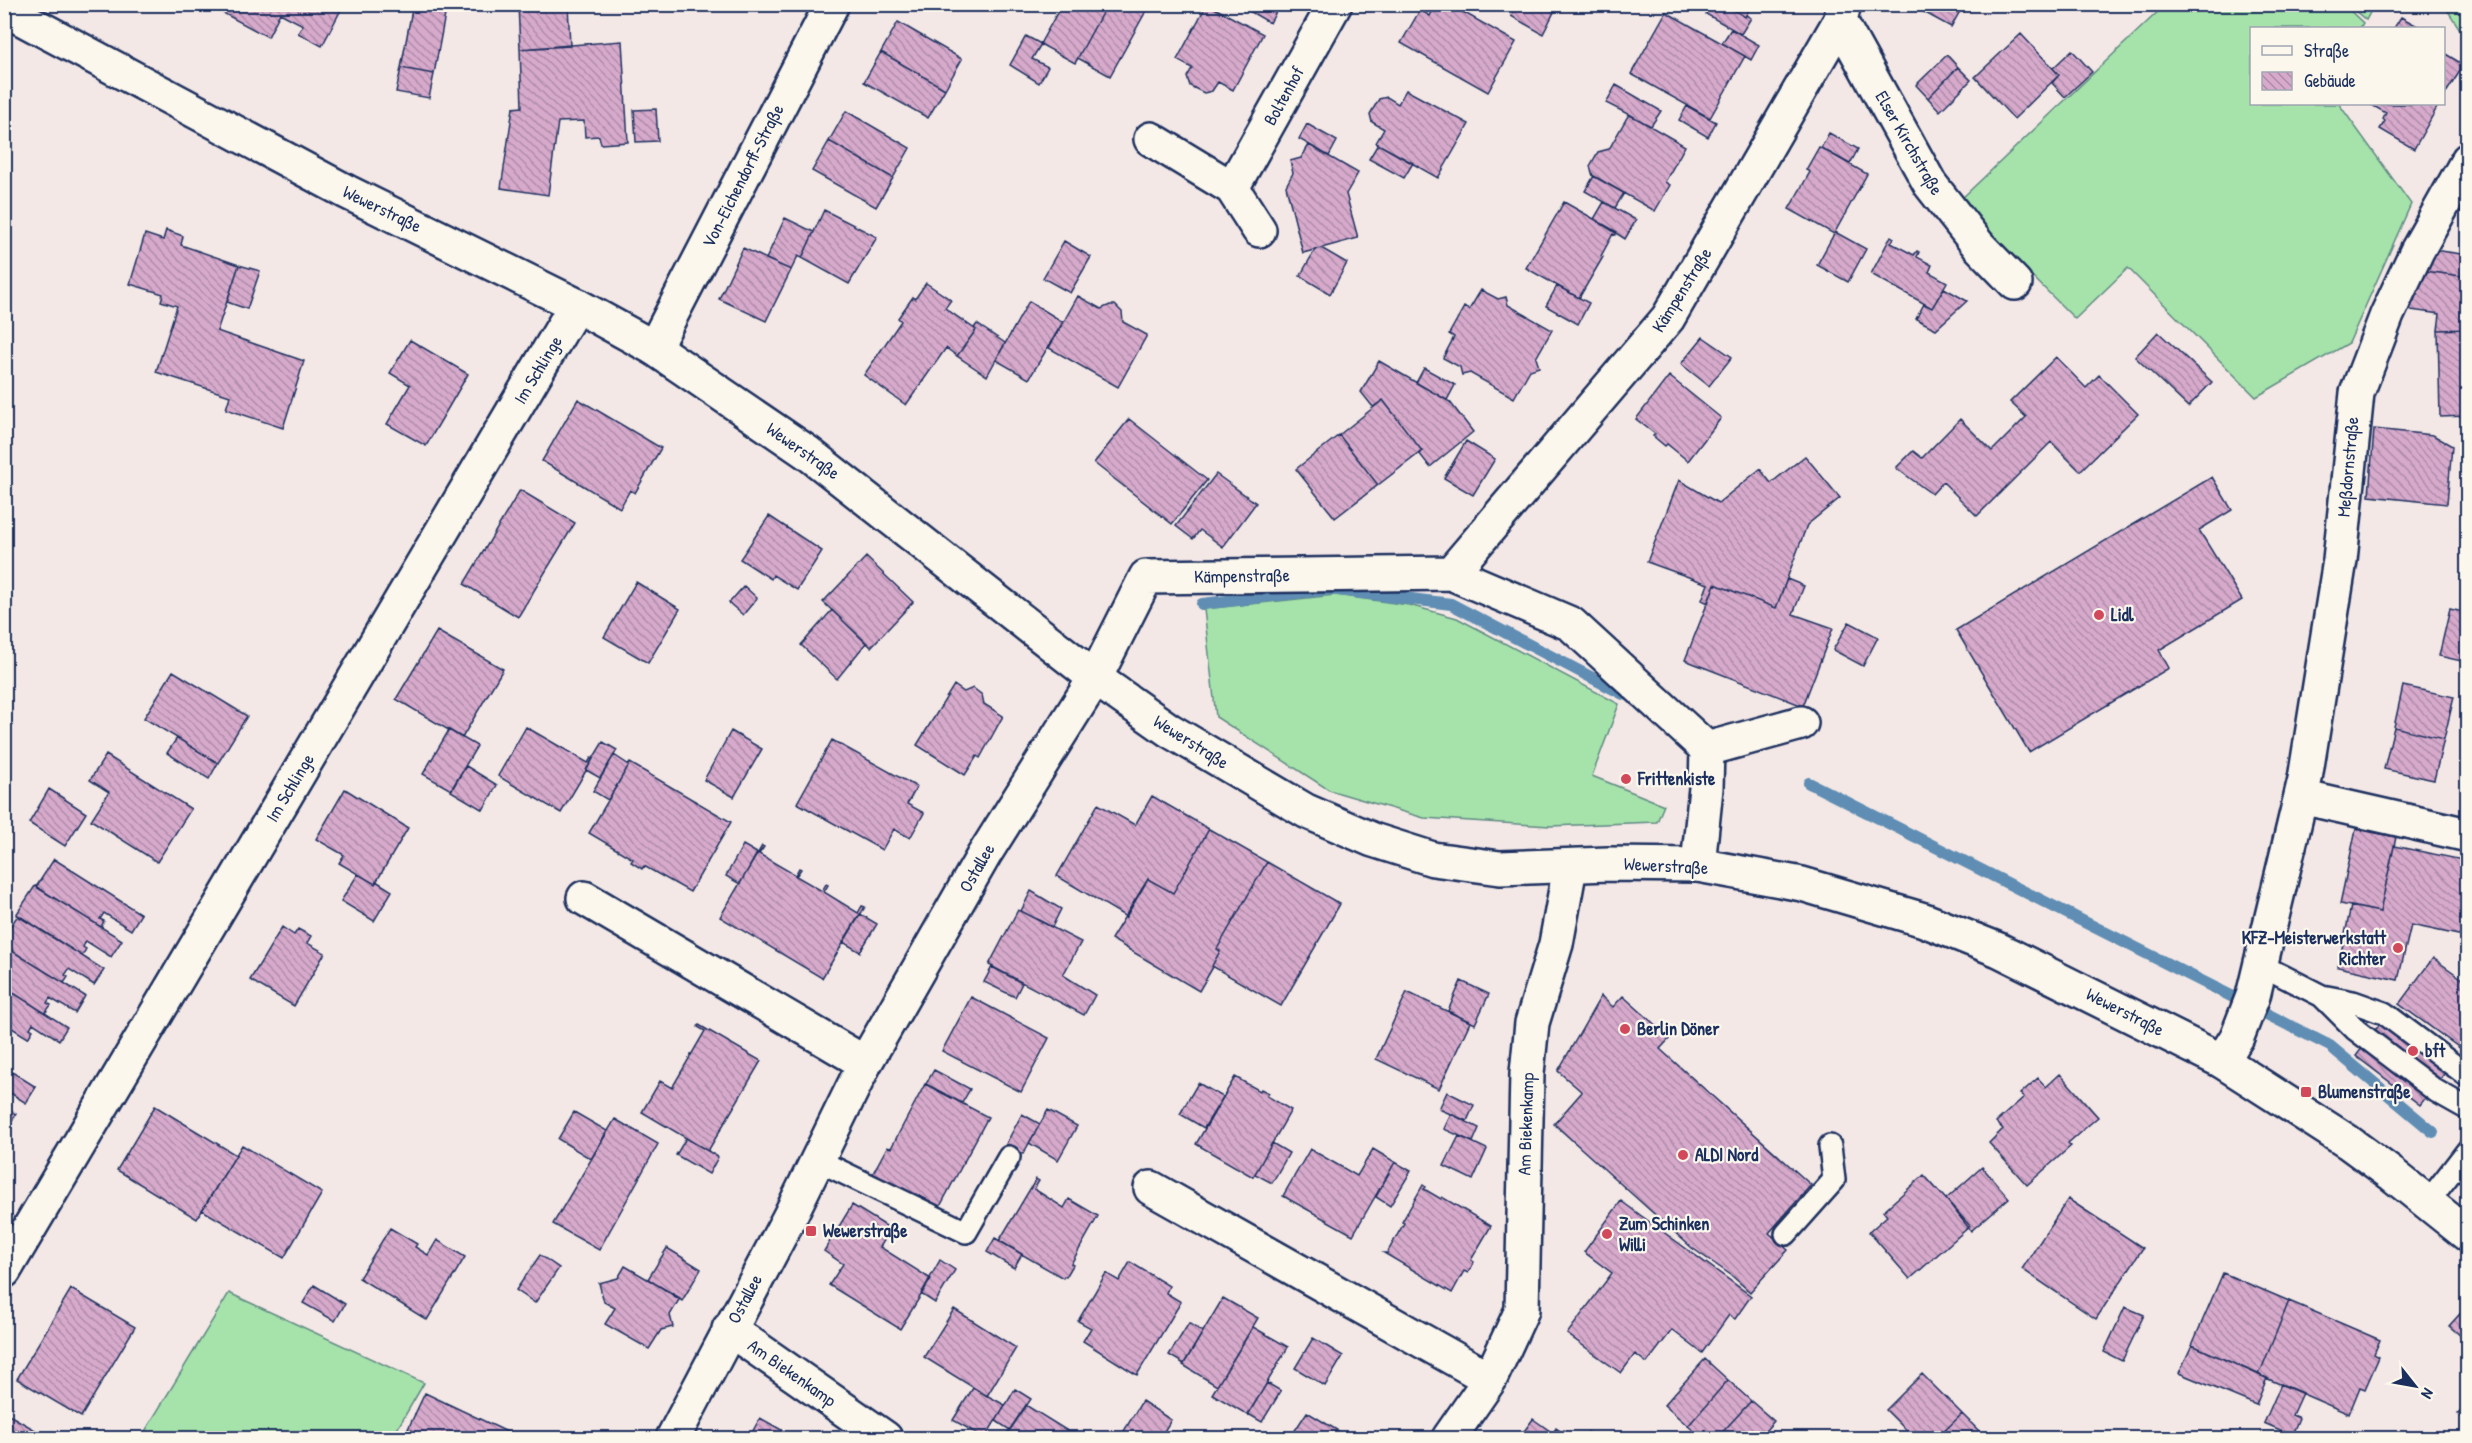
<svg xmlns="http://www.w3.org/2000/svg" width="2472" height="1443" font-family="'Patrick Hand',sans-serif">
<defs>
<pattern id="building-back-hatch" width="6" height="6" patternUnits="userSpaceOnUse" patternTransform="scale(1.5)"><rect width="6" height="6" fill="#d7aacc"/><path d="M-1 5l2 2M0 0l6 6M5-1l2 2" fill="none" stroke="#ae8ba9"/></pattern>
</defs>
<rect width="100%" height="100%" fill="#f4e8e6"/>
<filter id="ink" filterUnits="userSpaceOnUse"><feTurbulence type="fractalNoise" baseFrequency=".0167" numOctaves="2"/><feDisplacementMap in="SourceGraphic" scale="12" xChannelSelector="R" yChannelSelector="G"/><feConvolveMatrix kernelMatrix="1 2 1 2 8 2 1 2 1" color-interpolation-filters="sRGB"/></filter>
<g filter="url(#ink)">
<path fill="#a5e3aa" stroke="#608984" stroke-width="1.5" d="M2343,4L2363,23L2360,28H2252V104H2339L2411,204L2349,343L2256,397L2128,268L2075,319L1958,202L2165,5Z
M2348,5H2374L2366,20Z
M2444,5H2467V40Z
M1335,595L1409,605L1457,618L1619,704L1592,776L1664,805L1657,822L1550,826L1424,818L1329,790L1216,717L1204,609Z
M229,1293L424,1383L392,1438H141Z"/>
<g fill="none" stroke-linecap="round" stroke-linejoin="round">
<path stroke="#5e8db3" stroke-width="12" d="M1202,604L1330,589L1451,604L1623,694
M1809,783L2330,1046L2433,1132"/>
</g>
<path fill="url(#building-back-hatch)" stroke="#1b2f5e" stroke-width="1.5" d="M212,4H344L322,46L298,33L303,25L280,13L268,37L223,13L224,11Z
M413,4H447L434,74L401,68Z
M518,4H568L570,46L520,49Z
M1062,4H1107L1075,63L1040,44Z
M1107,4H1134L1146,11L1110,76L1078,58L1075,63Z
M1207,4L1263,34L1233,90L1218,82L1212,91L1204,93L1190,86L1187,77L1192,68L1177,60Z
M1237,4H1280L1270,23Z
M1436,4H1449L1516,42L1488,92L1401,43L1420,10L1430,16Z
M1518,4H1544L1555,10L1543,34L1511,16Z
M1711,4H1724L1745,17L1746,15L1751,18L1741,34L1706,14Z
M1724,4H1752L1745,17Z
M1909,4H1964L1951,27Z
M1666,12L1745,56L1710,118L1631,74Z
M2401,17L2421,28H2394Z
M898,22L962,59L945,89L881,52Z
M1731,29L1759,45L1751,60L1722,43Z
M2021,34L2059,75L2014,119L1975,77Z
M1026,36L1041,44L1032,59L1048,67L1039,83L1010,65Z
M622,41L628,142L601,144L599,136L585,137L584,121L558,122L548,195L501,188L513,108L522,107L520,49Z
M2072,50L2092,72L2065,97L2052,83L2059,75L2053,68Z
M881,52L945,89L928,118L864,82Z
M2444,53L2464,65L2444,96Z
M1947,55L1958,67L1928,98L1916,85Z
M1958,67L1971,80L1940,111L1928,98Z
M401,68L434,74L429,98L396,92Z
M1616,85L1661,111L1651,126L1606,103Z
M1406,90L1469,124L1438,178L1376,143L1384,129L1372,122L1370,114L1379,99L1387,97L1398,104Z
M2370,104H2439L2414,149L2380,129L2385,121L2383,119L2386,113Z
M1687,106L1716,122L1708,137L1679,120Z
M656,109L658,141L636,142L634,110Z
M846,111L910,148L893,178L829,141Z
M1629,114L1685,146L1665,182L1670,185L1655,211L1593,176L1590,166L1598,152L1609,149Z
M1307,124L1337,141L1329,156L1299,139Z
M1829,133L1858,149L1850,164L1821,148Z
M829,141L893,178L876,207L812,171Z
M1378,144L1413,163L1404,178L1369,159Z
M1309,145L1358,173L1346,194L1358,238L1303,253L1286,186L1293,173L1290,161L1301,158Z
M1819,147L1867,174L1834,234L1789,209L1810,172L1806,170Z
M1594,176L1624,193L1615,208L1585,191Z
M1564,202L1617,232L1615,235L1613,234L1601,256L1603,257L1579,298L1526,268Z
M1604,202L1636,220L1625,239L1594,219Z
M824,210L877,237L849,284L802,258Z
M785,218L814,232L802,258L798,256L791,270L766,259Z
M166,230L183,236L181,245L239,265L217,331L304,361L283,428L226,409L230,396L156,372L177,306L161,301L163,294L130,284L145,234L163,240Z
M1835,232L1866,249L1848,282L1817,265Z
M1891,236L1894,238L1891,243L1914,255L1917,251L1919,252L1917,257L1932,265L1929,272L1947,282L1932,308L1871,274Z
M1064,241L1091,257L1070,293L1043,278Z
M743,248L791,270L766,321L719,299Z
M1321,248L1347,263L1330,294L1300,276L1315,250Z
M2434,250L2468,255V277L2425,271Z
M239,265L260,271L247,309L227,302Z
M2425,271L2468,277V329L2438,330L2440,314L2410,310Z
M926,283L951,300L945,308L976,330L957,356L946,348L906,405L864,375L901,321L898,318L913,297L915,299Z
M1557,286L1589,303L1578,324L1546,306Z
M1944,288L1967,301L1936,329L1916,319L1924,304L1932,308Z
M1481,290L1498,299L1506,297L1508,305L1552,330L1536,358L1539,367L1530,370L1514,398L1470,373L1462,375L1460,367L1443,358L1454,337L1449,334L1464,307L1469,310Z
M1078,296L1101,309L1110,305H1115L1122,312L1123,322L1147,335L1118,387L1049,348Z
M1029,301L1063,322L1029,379L996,360Z
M977,324L1005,343L987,376L957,356L976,330L974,328Z
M2468,329V416L2440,417L2438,330Z
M2158,332L2212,382L2188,407L2135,357Z
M1703,337L1732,357L1709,386L1681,364Z
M410,340L468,374L426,446L387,424L410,385L390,373Z
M2056,357L2086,388L2099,375L2138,414L2080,471L2051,442L1977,516L1943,482L1932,494L1896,468L1913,451L1922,458L1960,419L1992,451L2026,417L2010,402Z
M1379,361L1450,402L1473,432L1430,467L1419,453L1422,451L1383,400L1373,407L1361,392Z
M1424,368L1455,385L1447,400L1416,383Z
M1669,376L1721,418L1688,461L1667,444L1665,446L1653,436L1655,434L1636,419Z
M578,399L661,448L635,493L630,490L620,508L542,461Z
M1383,400L1422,451L1378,485L1339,435Z
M1129,419L1207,480L1172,524L1094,463Z
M2374,429L2433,435L2452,446L2447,504L2369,496Z
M1339,435L1378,485L1335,518L1296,469Z
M1466,441L1495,459L1473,495L1444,478Z
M1805,456L1840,498L1807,525L1776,608L1715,584L1708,603L1702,600L1708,584L1647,562L1679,480L1718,503L1760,469L1771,483Z
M1216,474L1256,503L1223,547L1200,530L1193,539L1176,526Z
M2212,477L2232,510L2199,530L2242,600L2159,650L2169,668L2029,752L1956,630Z
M520,490L575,523L518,617L464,584Z
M769,516L822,551L797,590L773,575L771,579L740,559Z
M866,557L913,602L871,647L823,602Z
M1787,579L1804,586L1793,614L1833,628L1803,706L1685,660L1715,584L1776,608Z
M636,582L680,609L648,663L604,637Z
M744,586L757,598L743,615L729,603Z
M2450,609L2468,613V665H2465L2466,662L2439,656Z
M832,610L866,643L837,679L801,645Z
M1849,622L1878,637L1863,666L1833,650Z
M437,631L503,669L462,738L396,699Z
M173,671L247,716L218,763L144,718Z
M954,685L964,692L973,688L982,695L984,704L1003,716L980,758L977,756L965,775L917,745Z
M2403,686L2454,697L2444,739L2394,727Z
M526,727L588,763L591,758L593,759L561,813L498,776Z
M2394,727L2444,739L2434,780L2384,769Z
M449,730L477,746L451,790L423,774Z
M731,731L762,749L734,797L704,780Z
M177,738L218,763L209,779L167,753Z
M832,740L917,787L907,804L924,813L910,838L894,829L882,850L797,803Z
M603,742L617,750L600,778L586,770Z
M106,755L191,809L157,862L91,820L109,792L90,780Z
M614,755L629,765L608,800L593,791Z
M630,763L731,822L690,892L644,866L642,869L631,862L633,859L589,833Z
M466,766L497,785L483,810L451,791Z
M49,789L86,813L65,846L29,823Z
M345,789L408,828L375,884L339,863L344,855L316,839Z
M1152,796L1209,829L1173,893L1148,879L1126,917L1057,876L1098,804L1135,825Z
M1209,829L1267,862L1217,949L1220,951L1212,966L1213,967L1199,991L1111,939L1148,879L1173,893Z
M2356,829L2396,837L2380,912L2340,904Z
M743,845L757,853L740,884L726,876Z
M762,846L764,847L759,854L795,875L799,868L801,869L796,876L822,891L826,884L828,885L824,892L858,913L862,906L865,907L822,978L720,917Z
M2394,846L2468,861V937L2411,925L2398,980L2338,967L2351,906L2380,912Z
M54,859L141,914L131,930L104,913L100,919L104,921L101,927L36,887Z
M1267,862L1340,904L1281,1006L1212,966L1220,951L1217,949Z
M358,874L375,884L376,881L392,891L374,921L341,901Z
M35,886L122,940L111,957L86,941L83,947L86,949L82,956L16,915Z
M1031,891L1061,909L1052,927L1021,911Z
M1018,910L1081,942L1063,975L1095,995L1084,1015L989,965Z
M860,914L877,924L860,952L843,942Z
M18,915L104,970L94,985L69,969L65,975L68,977L64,983L4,946V936Z
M282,927L294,935L298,929L311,936L307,943L325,953L294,1006L250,980Z
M4,946L85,996L75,1013L50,998L47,1003L51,1005L45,1013L4,987Z
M2433,958L2468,983V1054L2399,1004Z
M992,967L1022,983L1015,997L984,982Z
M1461,981L1489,994L1475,1024L1448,1011Z
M4,987L67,1027L59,1040L33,1023L30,1028L33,1030L28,1038L4,1023Z
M1407,992L1470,1022L1439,1089L1376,1059Z
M1601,996L1613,1007L1623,996L1670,1038L1660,1049L1811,1185L1769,1233L1788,1250L1750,1292L1731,1275L1692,1248L1554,1124L1582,1092L1558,1071Z
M971,997L1049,1038L1021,1092L942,1051Z
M2394,1005L2459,1055L2420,1105L2356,1056Z
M699,1025L761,1061L708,1151L642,1112L660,1081L672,1088L705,1031L698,1027Z
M4,1067L36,1087L26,1103L4,1089Z
M934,1070L970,1089L962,1103L926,1084Z
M2060,1074L2098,1117L2068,1143L2071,1146L2027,1185L1989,1143L2003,1129L1996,1122L2024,1097L2020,1094L2038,1078L2046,1087Z
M1235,1077L1260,1091L1261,1089L1269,1093L1267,1096L1291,1110L1253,1177L1196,1144Z
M1198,1083L1223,1097L1204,1128L1180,1114Z
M925,1084L988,1117L937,1212L871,1177L887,1147L891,1148Z
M1447,1092L1474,1105L1467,1121L1439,1109Z
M155,1106L236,1155L197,1219L117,1170Z
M4,1107L16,1114L7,1129L4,1127Z
M1048,1110L1077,1126L1058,1160L1029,1143Z
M574,1112L607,1131L591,1159L558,1139Z
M1022,1114L1040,1124L1023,1154L1006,1144Z
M1451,1114L1479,1128L1473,1142L1444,1129Z
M615,1119L658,1144L599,1250L553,1224Z
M1459,1136L1487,1149L1473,1180L1444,1166Z
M686,1138L718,1157L709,1174L676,1155Z
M1272,1143L1289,1153L1272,1183L1255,1174Z
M242,1145L322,1193L284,1258L202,1210Z
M1310,1149L1357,1176L1373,1149L1395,1162L1353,1235L1283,1196Z
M1395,1162L1411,1171L1390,1206L1376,1197Z
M1982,1167L2009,1198L1971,1231L1946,1199Z
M1924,1175L1970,1226L1910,1279L1869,1232L1887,1216L1883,1211Z
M1036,1179L1039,1181L1034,1189L1064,1208L1069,1199L1098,1216L1071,1264L1073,1265L1066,1277L1064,1276L1063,1278L999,1241Z
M1423,1185L1426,1187L1424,1189L1441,1199L1442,1197L1491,1226L1471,1260L1474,1262L1468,1273L1464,1271L1452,1293L1384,1253H1387L1404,1223L1402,1222Z
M2068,1199L2143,1248L2096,1319L2022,1269Z
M1621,1201L1751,1296L1735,1319L1729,1315L1702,1353L1672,1330L1647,1363L1635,1354L1621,1373L1567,1334L1612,1273L1584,1252Z
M852,1205L891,1229L880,1247L931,1279L900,1329L829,1285L843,1264L824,1251Z
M390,1228L417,1244L415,1247L428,1255L437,1240L465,1257L427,1320L359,1278Z
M995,1238L1022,1254L1014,1268L987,1252Z
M667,1248L701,1269L682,1301L648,1279Z
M540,1255L559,1268L535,1303L516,1290Z
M940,1260L955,1270L935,1303L921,1294Z
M1130,1262L1169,1286L1166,1293L1181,1302L1137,1375L1083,1341L1091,1328L1078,1321L1106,1273L1119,1281Z
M625,1266L680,1298L670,1315L673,1327L661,1330L649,1349L605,1324L615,1308L604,1302L599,1283L618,1278Z
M2223,1273L2289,1301L2259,1375L2192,1345Z
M314,1285L345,1304L335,1321L303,1303Z
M71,1289L135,1327L81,1417L17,1379Z
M1223,1298L1258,1318L1217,1386L1183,1365Z
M2289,1301L2380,1340L2374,1354L2379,1357L2365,1389L2360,1387L2349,1414L2259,1375Z
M2468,1305V1342L2449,1326Z
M2125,1307L2144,1315L2122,1361L2104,1352Z
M954,1309L1016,1348L987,1396L924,1357Z
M1189,1323L1203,1332L1184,1364L1169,1355Z
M1253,1327L1288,1347L1248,1415L1212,1394Z
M1313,1338L1343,1356L1325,1386L1295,1368Z
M2192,1345L2267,1378L2256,1405L2179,1373Z
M1705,1359L1728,1380L1688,1426L1664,1405Z
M1922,1374L1962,1414L1937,1438H1914L1886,1410Z
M1728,1380L1751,1401L1717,1438H1702L1688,1426Z
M1267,1383L1281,1391L1262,1422L1248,1414Z
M2281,1384L2302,1393L2292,1415L2299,1418L2292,1435L2264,1423Z
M973,1388L1005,1405L985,1438L953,1420Z
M1015,1389L1031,1399L1010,1430L996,1421Z
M425,1393L520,1438H428L408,1429Z
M1142,1401L1171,1420L1160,1438H1135L1124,1431Z
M1751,1401L1774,1421L1759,1438H1717Z
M2468,1404V1422L2458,1414Z
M1026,1405L1027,1406L1079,1438H1004Z
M4,1412L49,1438H4Z
M1307,1412L1350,1438H1290Z
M1962,1414L1986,1438H1937Z
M760,1418L796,1438H749Z
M1533,1419L1553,1433L1556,1428L1562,1432L1564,1430L1575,1438H1519Z
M1588,1432L1597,1438H1583Z"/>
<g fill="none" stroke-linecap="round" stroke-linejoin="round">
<g stroke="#1b2f5e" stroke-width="26">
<path id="service" d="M2261,965L2322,996L2353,1002L2384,1013L2468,1076
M2322,996L2356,1030L2436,1091L2468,1109
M817,1160L966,1232L1009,1157
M2427,1203L2468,1150
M1786,1234L1834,1180L1830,1146"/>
</g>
<g stroke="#1b2f5e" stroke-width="38">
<path id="minor" d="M1840,21L1930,184L1978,245L2015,283
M1151,139L1232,188L1335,4
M1232,188L1259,230
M654,348L832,4
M1451,573L1668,318L1840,21L1844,4
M1707,749L1801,723
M2301,797L2468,835
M584,898L865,1063
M2222,1061L2237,1037L2253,996L2305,779L2340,560L2357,393L2387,315L2417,251L2468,160
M1151,1188L1490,1379
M4,1271L576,305
M729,1329L885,1438
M673,1438L789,1218L865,1063L984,855L1095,678L1146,577L1451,573L1571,624L1707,749L1706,788L1698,865
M1449,1438L1490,1379L1522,1310L1527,1073L1532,1023L1556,944L1570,867"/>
</g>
<g stroke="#1b2f5e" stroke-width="38">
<path id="secondary" d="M4,9L347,192L576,305L654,348L808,453L1095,678L1169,730L1306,811L1373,840L1433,859L1500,868L1608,864L1698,865L1802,884L1924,920L1999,950L2222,1061L2348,1142L2393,1175L2468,1235"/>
</g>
<use href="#service" stroke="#fbf7ec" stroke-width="21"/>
<use href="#minor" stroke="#fbf7ec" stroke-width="33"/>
<use href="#secondary" stroke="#fbf7ec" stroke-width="33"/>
</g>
</g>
<g fill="#d1495b" stroke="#fbf7ec" stroke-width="2">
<circle cx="2099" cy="615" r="6"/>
<circle cx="1626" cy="779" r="6"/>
<circle cx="2398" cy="948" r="6"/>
<circle cx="1625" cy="1029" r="6"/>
<circle cx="2413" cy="1051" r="6"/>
<rect x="2300" y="1086" width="12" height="12" rx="3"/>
<circle cx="1683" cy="1155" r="6"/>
<rect x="805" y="1225" width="12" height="12" rx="3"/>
<circle cx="1607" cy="1234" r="6"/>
</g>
<g text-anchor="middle" stroke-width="4.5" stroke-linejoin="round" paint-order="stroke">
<g font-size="18" fill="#1b2f5e" stroke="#fbf7ec">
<text transform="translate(1284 96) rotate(-61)" y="6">Boltenhof</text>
<text transform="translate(1909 143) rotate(60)" y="6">Elser Kirchstraße</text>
<text transform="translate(743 176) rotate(-63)" y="6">Von-Eichendorff-Straße</text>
<text transform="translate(382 209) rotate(26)" y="6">Wewerstraße</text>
<text transform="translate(1682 290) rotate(-58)" y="6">Kämpenstraße</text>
<text transform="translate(538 370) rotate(-59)" y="6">Im Schlinge</text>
<text transform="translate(803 451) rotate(35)" y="6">Wewerstraße</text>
<text transform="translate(2348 467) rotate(-85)" y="6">Meßdornstraße</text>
<text transform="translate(1242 576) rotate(-1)" y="6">Kämpenstraße</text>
<text transform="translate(1191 742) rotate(32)" y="6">Wewerstraße</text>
<text transform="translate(290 788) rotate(-59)" y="6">Im Schlinge</text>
<text transform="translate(1666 866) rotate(3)" y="6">Wewerstraße</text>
<text transform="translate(977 868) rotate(-60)" y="6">Ostallee</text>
<text transform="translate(2125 1012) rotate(27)" y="6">Wewerstraße</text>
<text transform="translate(1526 1124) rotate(-88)" y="6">Am Biekenkamp</text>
<text transform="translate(745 1299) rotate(-62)" y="6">Ostallee</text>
<text transform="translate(792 1373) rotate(35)" y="6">Am Biekenkamp</text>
</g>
<g font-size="18" font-weight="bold" fill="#1b2f5e" stroke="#fbf7ec" text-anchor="start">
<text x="2111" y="621">Lidl</text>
<text x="1638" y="785">Frittenkiste</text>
<text x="2386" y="944" text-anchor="end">KFZ-Meisterwerkstatt<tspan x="2386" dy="21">Richter</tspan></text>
<text x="1637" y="1035">Berlin Döner</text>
<text x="2425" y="1057">bft</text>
<text x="2318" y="1098">Blumenstraße</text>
<text x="1695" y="1161">ALDI Nord</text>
<text x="1619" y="1230">Zum Schinken<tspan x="1619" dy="21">Willi</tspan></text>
<text x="823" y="1237">Wewerstraße</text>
</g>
</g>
<rect width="2472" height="1443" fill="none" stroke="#fbf7ec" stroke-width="24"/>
<rect x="12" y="12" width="2448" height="1419" fill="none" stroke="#1b2f5e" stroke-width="2" filter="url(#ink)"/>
<rect x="2250" y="27" width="195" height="78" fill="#fbf7ec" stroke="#a1a7b3" stroke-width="1.5"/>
<rect x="2262" y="46" width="30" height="9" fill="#fbf7ec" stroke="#a1a7b3" stroke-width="1.5"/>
<text x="2304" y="57" font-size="18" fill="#1b2f5e">Straße</text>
<rect x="2262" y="72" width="30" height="18" fill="url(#building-back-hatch)" stroke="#a1a7b3" stroke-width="1.5"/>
<text x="2304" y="87" font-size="18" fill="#1b2f5e">Gebäude</text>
<g transform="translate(2415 1386) rotate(121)" stroke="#fbf7ec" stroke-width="4.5" paint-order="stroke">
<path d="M0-4.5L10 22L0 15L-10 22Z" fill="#1b2f5e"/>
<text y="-9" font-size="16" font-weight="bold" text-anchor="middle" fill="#1b2f5e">N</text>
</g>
</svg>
